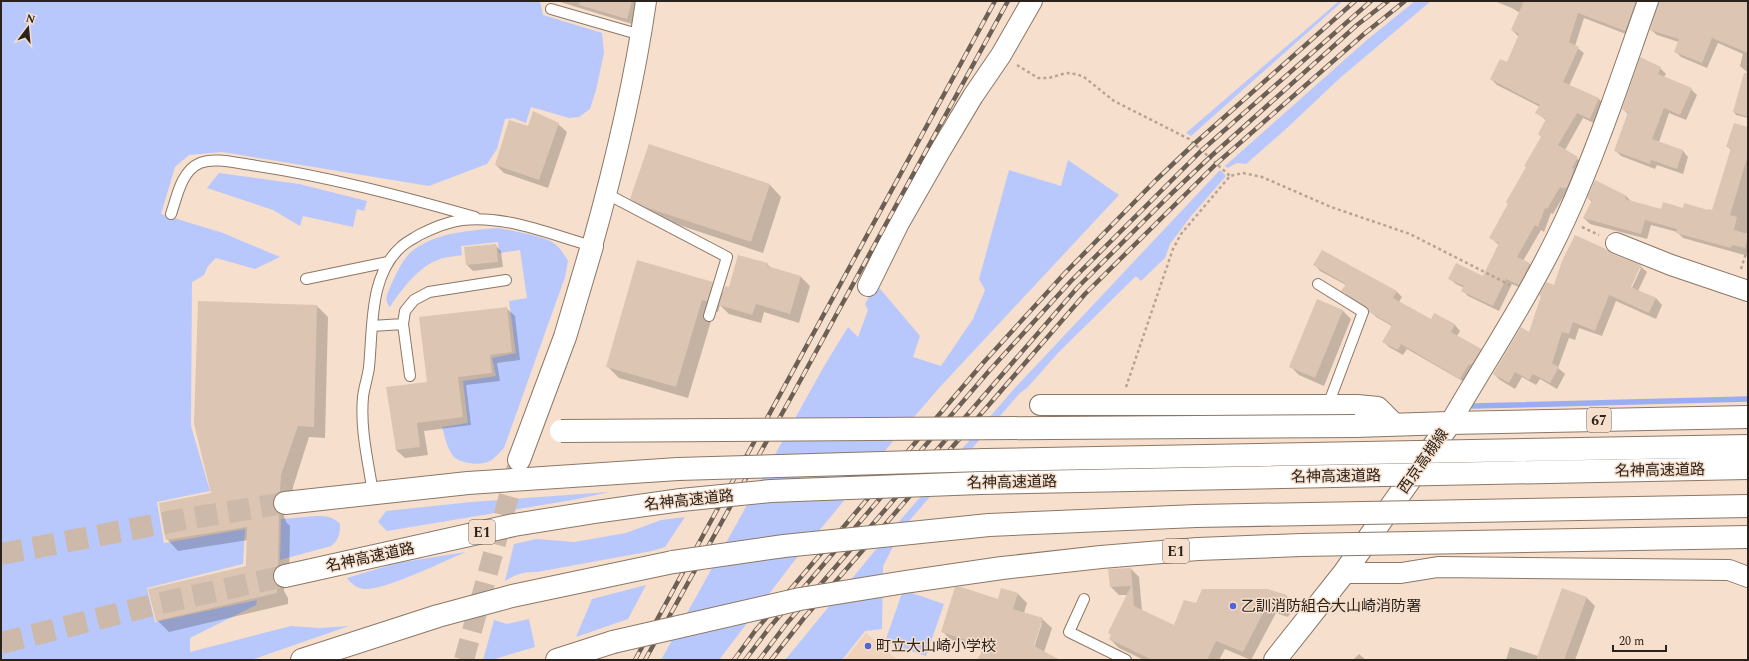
<svg xmlns="http://www.w3.org/2000/svg" width="1749" height="661" font-family="Spectral,'Noto Sans JP',serif">
<rect width="100%" height="100%" fill="#f6dfcc"/>
<path fill="#f1d3bb" d="M866,633L898,660H844Z"/>
<path fill="#b9c8fc" d="M1,1H540L543,15L602,33L604,53L596,90L590,109L579,117L569,118L531,107L526,123L513,118L505,119L497,149L487,164L429,186L222,152L189,155L175,167L161,214L223,233L280,257L255,269L216,258L208,266L204,275L192,282L191,426L210,491L157,502L164,543L245,529L243,564L147,588L155,622L257,600L256,605L190,638V652L291,626L319,628L349,626L251,660H1Z
M1339,1H1343L1191,136L1186,133Z
M1415,1H1431L1340,78L1287,128L1246,164L1237,163L1227,168L1225,166L1368,39Z
M1068,160L1119,195L940,387L888,447L791,565L719,660H661L823,368L848,327L858,337L868,310L865,304L876,284L920,336L913,357L941,366L973,319L985,290L979,279L1009,170L1061,186Z
M1220,170L1226,176L1191,216L1170,244L1165,258L1141,281L1136,276L1058,353L1027,388L1020,393L903,528L883,566L882,629L865,631L842,660H785L896,525L1013,390Z
M219,173L299,184L367,201L364,211L357,209L353,227L303,216L300,226L273,210L207,188Z
M498,228C512,231 540,235 552,242C559,246 564,254 568,261L565,277L504,448C499,453 492,462 484,463C477,465 460,463 454,457C447,449 445,437 442,427L468,423L463,381L496,376L492,358L516,353L509,301L527,298L520,250L499,253L498,242L461,246L462,255C455,256 446,257 440,259C418,267 402,289 390,307C383,299 388,293 391,285C396,274 402,261 410,253C434,232 468,231 498,228Z
M609,492L578,499L387,531L378,522L386,511L471,502Z
M315,516C325,516 333,516 340,524C340,534 339,540 331,546L280,560L281,519Z
M685,517L665,547L652,551L537,572C524,572 516,574 505,581L514,544L537,539L574,542L626,533L661,520Z
M466,552C446,560 384,591 364,589C357,588 351,584 347,578L397,563Z
M646,585L628,619L576,637L592,599Z
M903,590L944,604L926,656L885,642Z
M529,619L535,647L491,660H483L494,620L507,624Z"/>
<path fill="#0003" fill-rule="evenodd" d="M557,1H639L632,24Z
M1494,1H1643L1631,36L1584,18L1575,46L1584,53L1569,86L1598,98L1604,104L1596,124L1583,118L1565,150L1583,163L1570,194L1566,192L1553,214L1551,213L1544,232L1541,230L1523,261L1530,264L1536,270L1525,290L1512,284L1499,311L1468,296L1463,291L1464,288L1456,284L1450,279L1483,277L1499,245L1491,238L1542,137L1547,121L1537,113L1540,107L1497,85L1491,79L1507,63L1519,37L1512,30L1520,13L1512,8Z
M1663,1H1748V96L1741,90L1747,72L1740,66L1743,54L1718,43L1707,68L1681,57L1675,51L1679,42L1657,35L1651,30Z
M1660,68L1666,74L1664,77L1691,89L1697,95L1686,120L1669,113L1659,142L1683,151L1688,157L1683,174L1657,165L1655,169L1621,156L1616,151L1628,114L1623,109Z
M1748,101V118L1736,115L1734,112Z
M558,124L567,132L548,188L504,173L496,165L528,127Z
M1748,128V256L1683,238L1677,232L1651,225L1647,239L1590,224L1584,218L1592,202L1588,198L1626,196L1632,202L1661,210L1684,209L1713,211L1732,151L1728,147Z
M649,145L770,185L781,197L763,253L658,218L643,210L631,199Z
M495,245L501,251L503,267L473,271L467,265Z
M1323,251L1397,292L1402,297L1399,302L1431,321L1435,314L1455,325L1460,331L1457,336L1481,349L1486,355L1466,383L1407,349L1403,355L1389,347L1384,342L1392,326L1376,317L1369,309L1348,296L1343,291L1346,285L1320,271L1315,265Z
M1611,255L1640,266L1647,272L1638,291L1656,298L1662,305L1656,319L1616,301L1602,336L1579,328L1575,340L1569,338L1558,368L1565,374L1557,389L1540,379L1536,385L1522,377L1515,389L1500,380L1494,374L1530,333L1554,286ZM1639,268H1641L1630,292L1628,291Z
M767,264L771,268L801,277L810,286L799,323L764,312L761,323L729,314L720,305L718,312L714,311L688,398L619,378L607,366L712,283L724,294L730,288Z
M317,306L328,317L325,438L309,437L293,487L291,504L285,509L284,516L286,522L290,526L289,578L284,584V591L288,598V604L169,632L157,620L246,566L248,540L178,551L167,539L213,494Z
M506,308L515,316L520,360L497,363L500,381L466,385L471,425L424,431L428,455L405,458L396,450L428,383Z
M1342,310L1351,319L1324,386L1299,375L1290,366Z
M1131,569L1139,577L1142,611L1175,626L1197,604L1286,596L1295,604L1288,617L1276,613L1251,660L1225,649L1219,660H1144L1119,648L1110,639L1128,595H1119L1111,587Z
M1018,594L1027,603L1024,613L1042,619L1052,628L1044,652L1059,660H978L983,651L951,640L942,631L998,600ZM1040,623H1042L1033,651H1031Z
M1586,597L1595,606L1575,660H1506L1510,647L1538,656Z
M1359,654L1366,660H1353Z"/>
<g fill="none" stroke-linecap="round" stroke-linejoin="round">
<path stroke="#9aadf2" stroke-width="5.5" d="M1473,406L1748,399"/>
</g>
<path fill="#dcc5b3" d="M580,1H632L627,19L579,5Z
M1524,1H1636L1625,31L1578,13L1569,42L1579,47L1563,82L1599,98L1590,119L1577,113L1558,145L1578,157L1572,168L1574,169L1567,188L1565,187L1564,189L1560,187L1547,209L1545,208L1538,227L1535,225L1517,257L1530,263L1519,285L1506,279L1493,306L1461,291L1464,286L1448,279L1456,263L1483,276L1499,243L1489,238L1508,204L1506,202L1526,167L1524,166L1541,137L1538,134L1546,119L1535,113L1540,105L1490,79L1500,59L1507,62L1519,34L1511,30Z
M1659,1H1748V53L1712,38L1702,63L1674,52L1679,39L1650,30Z
M1640,57L1661,67L1658,74L1692,88L1680,115L1664,108L1652,139L1683,150L1677,169L1651,160L1650,164L1614,151L1628,112L1622,109Z
M1744,73L1748,74V117L1733,112Z
M533,111L559,123L539,180L495,165L509,120L528,126Z
M1734,123L1748,127V155L1730,215L1737,217L1734,230L1748,234L1745,248L1732,245L1731,248L1676,233L1677,229L1645,220L1641,234L1583,218L1592,200L1587,198L1595,180L1627,196L1625,199L1661,209L1663,202L1683,208L1684,203L1708,210L1709,209L1712,210L1731,148L1726,147Z
M649,144L770,184L751,242L645,207L630,199Z
M1575,235L1606,249L1612,254L1641,265L1631,287L1656,298L1649,313L1609,295L1595,331L1573,322L1569,334L1562,332L1552,363L1559,367L1550,383L1533,374L1529,380L1515,372L1509,383L1493,374L1521,327L1529,332L1541,296L1539,295L1546,282L1554,285L1562,261Z
M496,244L498,262L466,265L464,247Z
M1322,250L1397,291L1393,298L1431,319L1434,313L1455,324L1451,332L1481,349L1473,363L1470,365L1469,364L1460,379L1401,344L1398,350L1382,342L1392,325L1369,312L1366,306L1341,291L1346,284L1313,265Z
M738,255L768,263L767,266L801,276L790,314L756,304L752,315L719,305L725,286L729,287Z
M637,260L713,282L707,301L702,300L676,387L606,367Z
M1317,299L1343,310L1315,378L1289,367Z
M198,301L317,305L314,427L298,426L281,475L280,492L273,498V505L275,510L279,513L278,566L273,572V578L277,585V593L156,621L148,589L246,566L247,527L166,540L164,533L159,503L211,493L194,424Z
M507,307L512,352L490,355L492,373L458,377L463,417L417,423L420,447L396,450L386,387L427,382L419,317Z
M1131,568L1134,606L1174,625L1184,600L1196,603L1202,589H1268L1287,595L1280,609L1267,605L1243,652L1216,641L1207,660H1152L1109,639L1111,635L1108,633L1131,586L1110,587L1108,569Z
M955,587H961L998,599L1001,588L1018,593L1013,609L1043,618L1034,646L1060,660H977L985,646L941,632Z
M1562,588L1587,597L1564,660H1536Z"/>
<g fill="none" stroke-linecap="round" stroke-linejoin="round">
<path stroke="#cdb9a9" stroke-width="20" stroke-dasharray="20 10" stroke-linecap="butt" d="M464,660L517,466"/>
<path stroke="#cdb9a9" stroke-width="22" stroke-dasharray="22 11" stroke-linecap="butt" d="M1,554L185,519L285,503
M1,643L161,603L285,576"/>
<g stroke="#8c7766" stroke-width="12">
<path id="lane" d="M551,9L641,35
M607,194L727,257L709,316
M171,214C177,197 181,171 200,163C215,157 235,163 251,165C326,176 401,196 475,217
M306,279L388,262
M1318,284L1363,312L1328,405
M403,324L405,311L414,300L429,292L506,280
M372,326L403,324L410,376
M373,493C368,461 360,429 363,397C364,387 368,377 369,367C373,328 369,275 401,247C406,242 413,239 419,235C433,228 446,222 462,220C506,215 549,234 592,246
M1084,599L1069,632L1126,660"/>
</g>
<g stroke="#8c7766" stroke-width="22">
<path id="street" d="M1616,243L1671,265L1748,291
M592,246C615,164 634,85 646,1
M868,286L899,223L939,153L973,96L1001,55L1032,1
M1040,405H1357L1378,407L1396,425
M1450,423C1489,356 1533,290 1566,218C1598,148 1622,74 1648,1
M1344,573H1401L1438,567L1729,570L1748,577"/>
</g>
<g stroke="#8c7766" stroke-width="24">
<path id="secondary" d="M1355,426L1450,423
M519,460L565,337L592,246"/>
</g>
<g stroke="#8c7766" stroke-width="24">
<path id="primary" d="M1275,660L1344,573L1450,423L1748,417"/>
</g>
<g stroke="#8c7766" stroke-width="24">
<path id="highway" d="M285,503L468,483L678,469
M285,576L514,525L595,512L681,500
M302,660L438,616L512,596L673,562
M557,660L613,642"/>
</g>
<path stroke="#b7a495" stroke-width="2.5" stroke-dasharray="3 3" stroke-linecap="butt" d="M1017,65L1038,78H1049L1066,73L1076,74L1084,77L1114,101L1189,139L1230,176
M1582,227L1599,235
M1741,269L1748,247
M1126,387L1173,249L1181,234L1230,176L1243,173L1262,177L1331,207L1410,234L1510,285"/>
<use href="#lane" stroke="#fff" stroke-width="10"/>
<use href="#street" stroke="#fff" stroke-width="20"/>
<use href="#secondary" stroke="#fff" stroke-width="22"/>
<use href="#primary" stroke="#fff" stroke-width="22"/>
<use href="#highway" stroke="#fff" stroke-width="22"/>
<g stroke="#6c5f54" stroke-width="4.5">
<path id="rail" d="M635,660L995,1
M645,660L794,392L1008,1
M734,660L755,631L983,363L1064,274L1156,180L1194,144L1355,1
M745,660L770,627L989,371L1071,281L1201,151L1371,1
M759,660L787,623L1078,287L1170,195L1209,158L1357,25L1388,1
M771,660L804,618L1085,294L1216,164L1364,34L1405,1"/>
</g>
<use href="#rail" stroke="#f6dfcc" stroke-width="3" stroke-dasharray="9" stroke-linecap="butt"/>
<g stroke="#8c7766" stroke-width="24" stroke-linecap="butt">
<path id="secondary-bridge" d="M561,431L1355,426"/>
</g>
<g stroke="#8c7766" stroke-width="24" stroke-linecap="butt">
<path id="highway-bridge" d="M678,469L985,460L1748,446
M681,500L771,491L980,483L1748,468
M673,562L784,546L989,525L1196,516L1748,506
M613,642L800,599L905,582L1002,568L1101,557L1198,549L1301,545L1748,537"/>
</g>
<use href="#secondary-bridge" stroke="#fff" stroke-width="22"/>
<use href="#highway-bridge" stroke="#fff" stroke-width="22"/>
</g>
<g fill="#5063d9" stroke="#f6dfcc" stroke-width="1.5">
<circle cx="1233" cy="606" r="4"/>
<circle cx="868" cy="646" r="4"/>
</g>
<g text-anchor="middle" stroke-width="3" stroke-linejoin="round" paint-order="stroke">
<g fill="#f6dfcc" stroke="#685b50" stroke-width="1">
<rect x="1587" y="408" width="24" height="24" rx="3"/>
<rect x="469" y="520" width="26" height="24" rx="3"/>
<rect x="1163" y="539" width="26" height="24" rx="3"/>
</g>
<g font-size="14" font-weight="bold" fill="#2b221b">
<text x="1599" y="425">67</text>
<text x="482" y="537">E1</text>
<text x="1176" y="556">E1</text>
</g>
<g font-size="15" fill="#2b221b" stroke="#f6dfcc">
<text transform="translate(1423 461) rotate(-55)" y="5">西京高槻線</text>
<text transform="translate(1660 470) rotate(-1)" y="5">名神高速道路</text>
<text transform="translate(1336 476) rotate(-1)" y="5">名神高速道路</text>
<text transform="translate(1012 482) rotate(-1)" y="5">名神高速道路</text>
<text transform="translate(689 500) rotate(-6)" y="5">名神高速道路</text>
<text transform="translate(370 557) rotate(-12)" y="5">名神高速道路</text>
</g>
<g font-size="15" fill="#2b221b" stroke="#f6dfcc" text-anchor="start">
<text x="1241" y="611">乙訓消防組合大山崎消防署</text>
<text x="876" y="651">町立大山崎小学校</text>
</g>
</g>
<rect width="1749" height="661" fill="none" stroke="#2b221b" stroke-width="4"/>
<g transform="translate(28 28) rotate(16)" stroke="#f6dfcc" stroke-width="3" paint-order="stroke">
<path d="M0-3L7 15L0 10L-7 15Z" fill="#2b221b"/>
<text y="-6" font-size="11" font-weight="bold" text-anchor="middle" fill="#2b221b">N</text>
</g>
<path d="M1613 645v6h53v-6" fill="none" stroke="#2b221b" stroke-width="2"/>
<text x="1619" y="645" font-size="12" fill="#2b221b" stroke="#f6dfcc" stroke-width="3" paint-order="stroke">20 m</text>
</svg>
